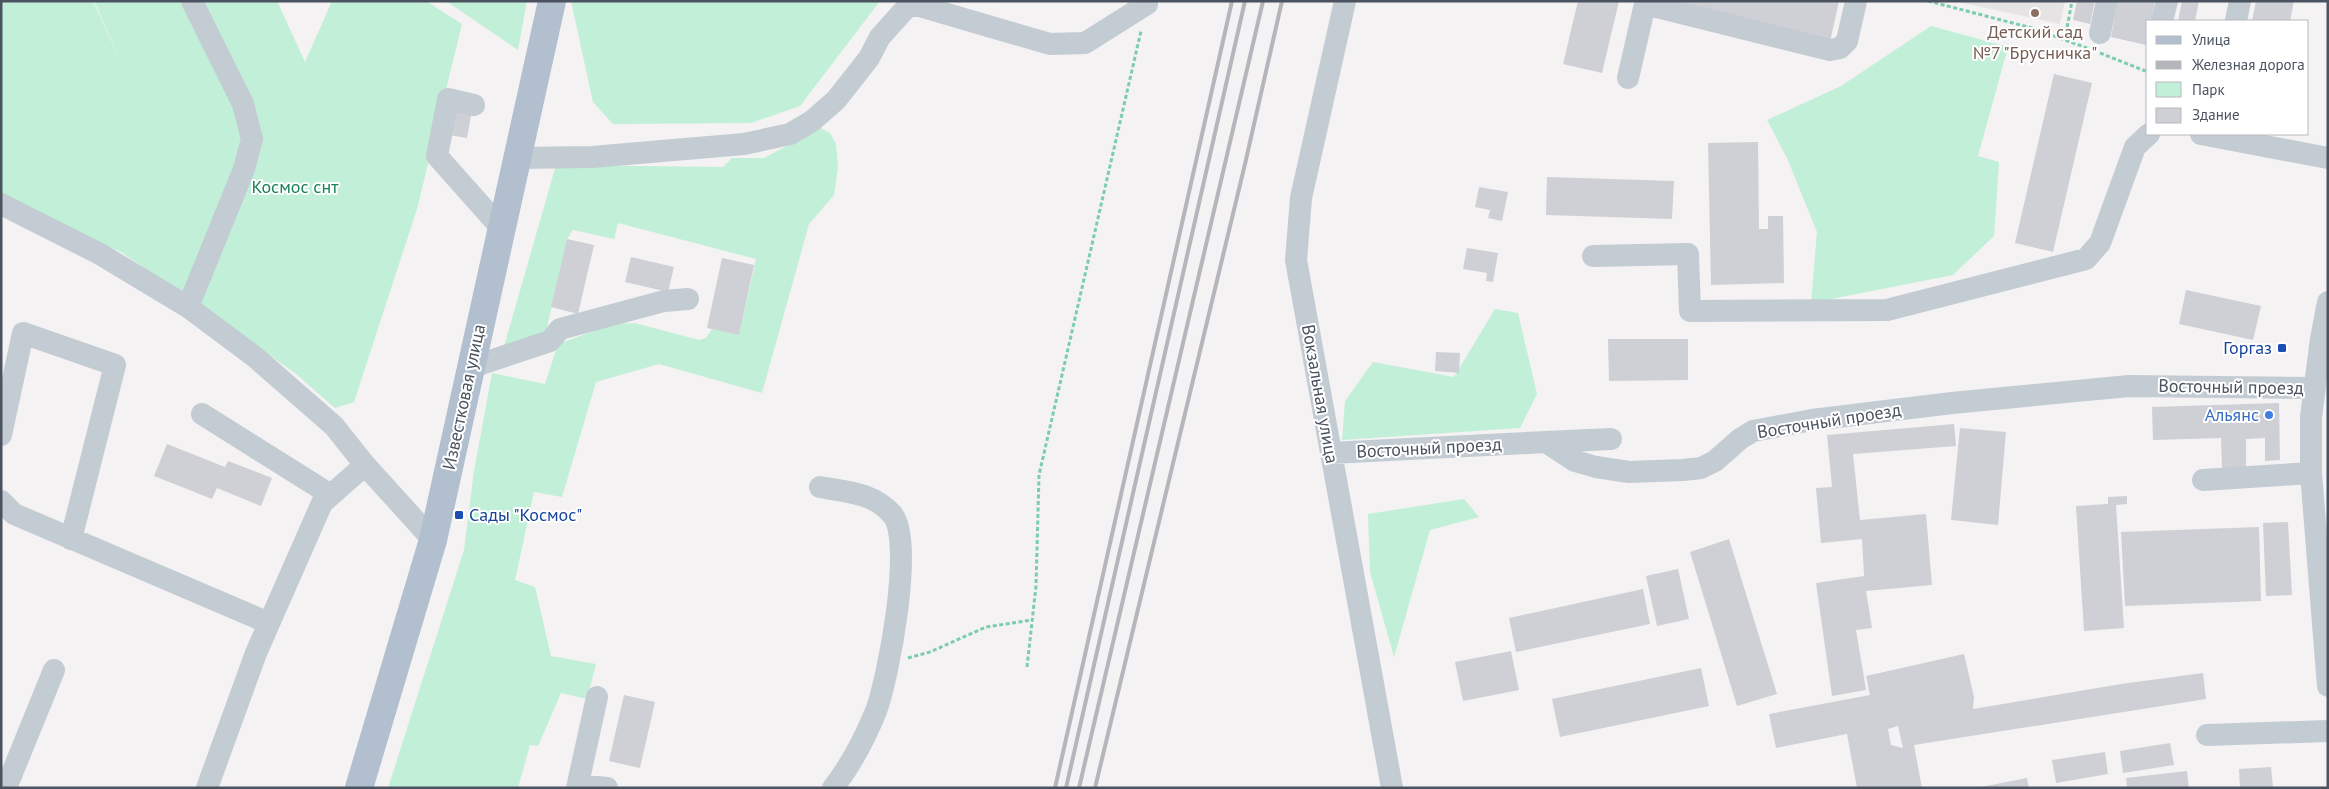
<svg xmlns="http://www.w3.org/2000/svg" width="2329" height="789" font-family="'PT Sans',sans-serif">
<rect width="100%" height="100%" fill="#f4f2f2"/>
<path fill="#e5e3e4" d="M1954,1H2065L2060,24Z"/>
<path fill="#c2efd7" d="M1,1H93L129,80L94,1H277L305,62L332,1H426L462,24L417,209L354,402L335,408L295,373L121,252L1,202Z
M446,1H527L518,50Z
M571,1H880L800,106L751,123L613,124L593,102Z
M1931,26L2008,47L1978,156L1999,162L1994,236L1953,275L1811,303L1817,232L1787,158L1767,120L1841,86Z
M821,128L830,133L836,144L838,167L834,195L809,224L762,393L659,364L596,382L562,497L534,492L515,580L535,587L551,656L596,664L587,699L561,693L538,746L530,745L518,788H388L464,550L474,471L492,373L545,384L558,344L613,324L635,323L699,340L706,338L712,329L739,334L756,259L618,223L614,239L573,230L567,239L545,336L503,350L556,165L723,167L732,158H764Z
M1495,309L1518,313L1537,394L1520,428L1342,440L1345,401L1373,362L1454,377Z
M1464,499L1479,517L1430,530L1394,657L1370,572L1368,514Z"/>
<path fill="#cfd0d6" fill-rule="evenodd" d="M1578,1H1619L1602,73L1563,64Z
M1670,1H1839L1830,42Z
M2077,1H2095L2090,24L2073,20Z
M2118,1H2155L2151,21H2148L2146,45L2111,37Z
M2182,1H2199L2195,21H2178Z
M2256,1H2294L2290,21H2252Z
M2054,74L2092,83L2053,252L2015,243Z
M454,107L472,110L467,138L449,135Z
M1758,142L1759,229H1768V216H1783L1784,283L1711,285L1708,143Z
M1547,177L1674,181L1672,219L1546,215Z
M1479,187L1508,192L1502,221L1488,218L1490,210L1475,207Z
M567,239L594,245L578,314L551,307Z
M1467,248L1498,253L1493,282L1486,281L1487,273L1463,269Z
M631,257L674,267L668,292L625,282Z
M722,258L754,265L739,335L707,328Z
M2186,290L2261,306L2253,340L2179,324Z
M1608,339H1688V380L1609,381Z
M1436,352L1460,353L1459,373L1435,371Z
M2279,403L2280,460L2265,461V438L2246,439V468H2222L2221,438L2153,440L2152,407Z
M1954,424L1956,446L1853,454L1860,520L1926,514L1932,585L1866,591L1872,628L1856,630L1866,690L1832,696L1816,583L1864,576L1862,539L1821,543L1816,488L1832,487L1827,435Z
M1960,428L2006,432L1998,525L1951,520Z
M167,444L225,467L228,461L272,478L261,506L217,488L212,499L154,476Z
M2127,496V504L2116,505L2124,628L2084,631L2076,506L2108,504V497Z
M2288,522L2292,595L2266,596L2263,523Z
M2259,527L2261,601L2125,606L2121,532Z
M1729,539L1777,694L1737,706L1690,552Z
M1678,569L1689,619L1657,626L1646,576Z
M1643,589L1650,624L1516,652L1509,618Z
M1511,651L1519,690L1463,701L1455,662Z
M1964,654L1974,697L1973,709L2121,684L2203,673L2206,699L1914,745L1922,788H1857L1847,734L1776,748L1769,714L1870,695L1866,676ZM1898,726L1903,748L1891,745L1888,729Z
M1701,668L1709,706L1560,737L1552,699Z
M624,695L655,702L640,768L609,761Z
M2170,743L2174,765L2123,773L2120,751Z
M2105,752L2108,774L2056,783L2052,760Z
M2271,767L2273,788H2240L2239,769Z
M2187,771L2189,788H2127L2126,778Z
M2027,778L2029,788H1981V787Z"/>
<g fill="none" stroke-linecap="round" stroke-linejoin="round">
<path stroke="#7bcdab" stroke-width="3" stroke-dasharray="4 2.5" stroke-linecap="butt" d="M1928,1L2032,28L2087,48
M2068,40L2067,28L2072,1
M2100,53L2148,72
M908,658L930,652L986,627L1032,620
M1027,667L1036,586L1039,475L1141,31"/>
<path stroke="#c3cbd3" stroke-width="22" d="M1345,1L1301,198L1296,260L1392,788
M1645,1V4L1830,50L1840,48L1847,41L1856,1
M2162,21L2167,1
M2236,21L2240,1
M2100,33L2107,1
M1628,78L1645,4
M474,105L448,99L437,156L501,228
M2201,134L2328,158
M517,158L592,157L744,144L790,134L812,121L836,100L869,58L880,37L907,7L916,5L1050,44L1085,43L1147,4
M1,204L100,254L188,307L255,357L334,426L365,465L433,540
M1593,256L1688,254L1690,311L1887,310L2086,259L2100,243L2135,147L2149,134
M2328,302L2321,339L2311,417V473L2328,686
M188,307L244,169L252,139L243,104L192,1
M469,368L550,341L560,329L664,301L688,299
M202,414L331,495
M1,435L23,333L115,365L71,539
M1546,442L1611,439
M1331,453L1546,442L1575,461L1596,467L1629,472L1683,470L1701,468L1715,461L1740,439L1753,431L1812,420L1952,403L2129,386L2314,388
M2203,480L2311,473
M820,487C847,492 872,492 892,514C915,540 888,679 876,711C865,738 851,765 833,788
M1,501L14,514L269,623
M2207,735L2328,731
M578,785L607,788
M6,788L54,670
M207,788L256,653L322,503L365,465
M577,788L597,697"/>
<path stroke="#b2bfcf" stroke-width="28" d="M359,788L433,540L552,1"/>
<path stroke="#b4b6bc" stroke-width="4" d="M1055,788L1232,1
M1066,788L1245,1
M1079,788L1263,1
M1095,788L1245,164L1282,1"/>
</g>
<circle fill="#8d6e63" stroke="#fff" stroke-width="2" cx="2035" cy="13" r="5"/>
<g fill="#1a4fb4" stroke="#fff" stroke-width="2">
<rect x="2277" y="343" width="10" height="10" rx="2.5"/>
<rect x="454" y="510" width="10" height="10" rx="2.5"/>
</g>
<circle fill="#3f7fe0" stroke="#fff" stroke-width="2" cx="2269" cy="415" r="5"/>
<g text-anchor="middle" stroke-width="4" stroke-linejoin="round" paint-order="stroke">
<g font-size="18" fill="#785e54" stroke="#fff">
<text x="2035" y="38">Детский сад<tspan x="2035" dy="21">№7 "Брусничка"</tspan></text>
</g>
<g font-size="18" fill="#1a8055" stroke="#fff">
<text x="295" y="193">Космос снт</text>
</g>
<g font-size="18" fill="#164399" stroke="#fff" text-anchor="end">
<text x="2272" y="354">Горгаз</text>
<text x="469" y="521" text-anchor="start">Сады "Космос"</text>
</g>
<g font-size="18" fill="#4a535f" stroke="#fff">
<text transform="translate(2231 387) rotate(1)" y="6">Восточный проезд</text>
<text transform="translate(1320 394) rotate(80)" y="6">Вокзальная улица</text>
<text transform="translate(464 397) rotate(-78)" y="6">Известковая улица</text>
<text transform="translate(1829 421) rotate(-9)" y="6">Восточный проезд</text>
<text transform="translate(1429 448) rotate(-3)" y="6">Восточный проезд</text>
</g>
<g font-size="18" fill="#366cbe" stroke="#fff" text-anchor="end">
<text x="2259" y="421">Альянс</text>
</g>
</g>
<rect width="2329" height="789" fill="none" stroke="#4a535f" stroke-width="5"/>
<rect x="2146" y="20" width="162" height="115" fill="#ffffff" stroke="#b7babf"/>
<rect x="2156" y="36" width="25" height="8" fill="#b2bfcf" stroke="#b7babf"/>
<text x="2192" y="45" font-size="15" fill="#4a535f">Улица</text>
<rect x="2156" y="61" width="25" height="8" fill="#b4b6bc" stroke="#b7babf"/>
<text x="2192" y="70" font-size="15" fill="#4a535f">Железная дорога</text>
<rect x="2156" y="82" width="25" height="15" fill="#c2efd7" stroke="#b7babf"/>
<text x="2192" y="95" font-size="15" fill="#4a535f">Парк</text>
<rect x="2156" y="108" width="25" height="15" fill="#cfd0d6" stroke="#b7babf"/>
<text x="2192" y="120" font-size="15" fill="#4a535f">Здание</text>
</svg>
